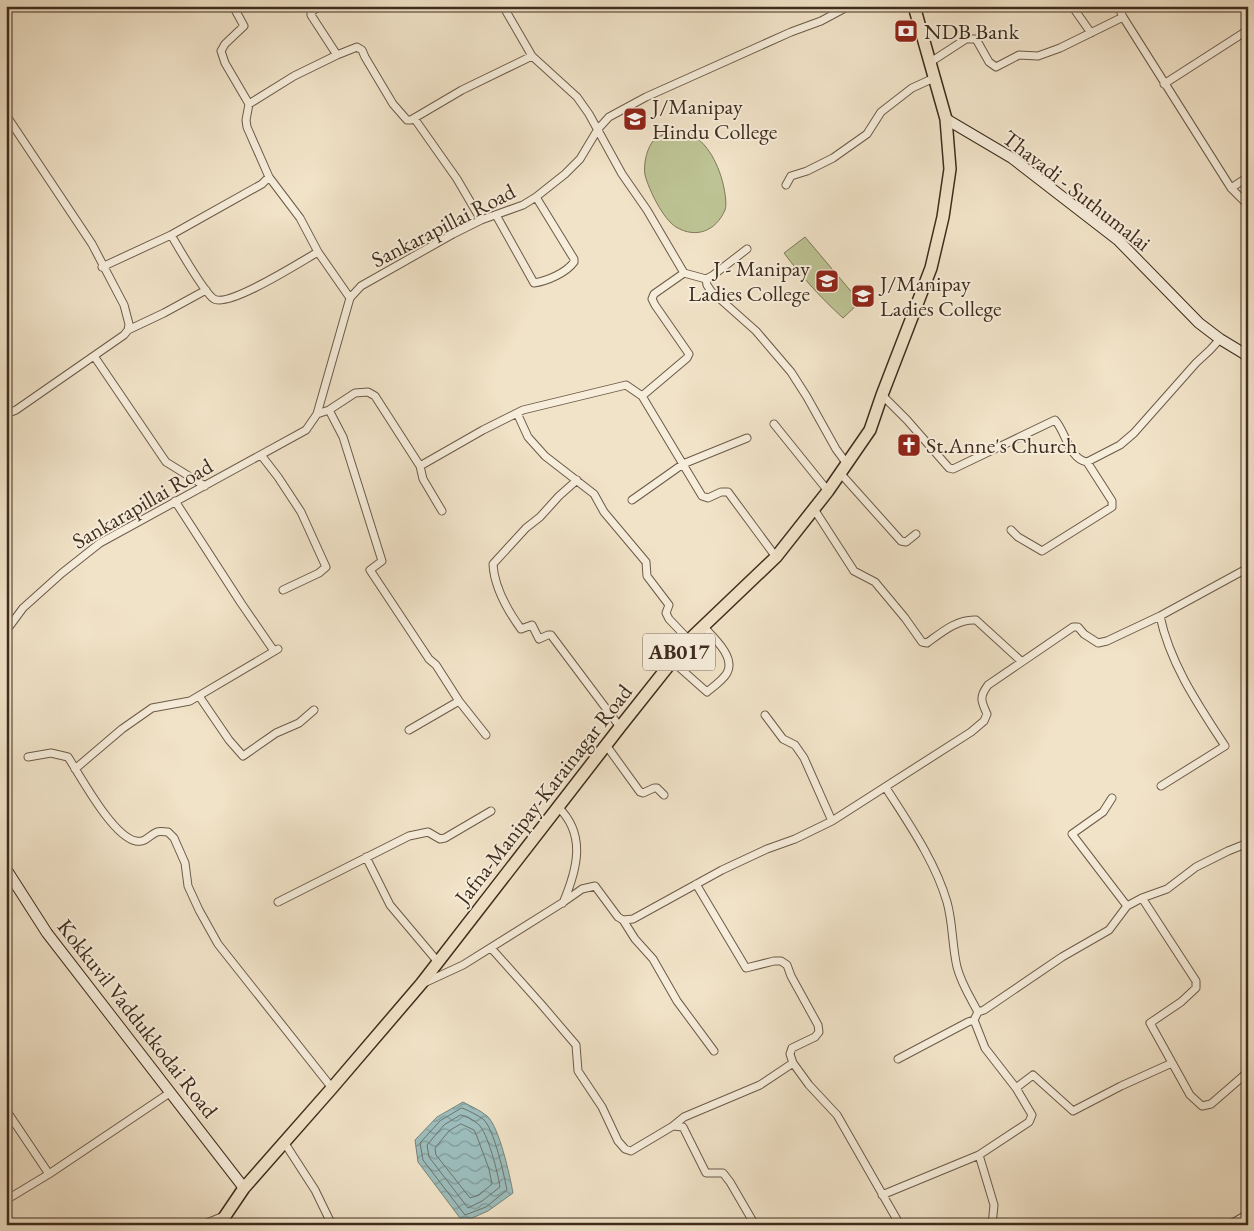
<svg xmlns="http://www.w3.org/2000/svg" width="1254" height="1231" font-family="'EB Garamond',serif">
<defs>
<pattern id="water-waves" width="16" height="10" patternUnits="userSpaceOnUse" patternTransform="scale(1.25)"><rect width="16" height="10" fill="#9cbdbc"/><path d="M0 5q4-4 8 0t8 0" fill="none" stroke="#819a98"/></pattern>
</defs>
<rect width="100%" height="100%" fill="#f1e3c8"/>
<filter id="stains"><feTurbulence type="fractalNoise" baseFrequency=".004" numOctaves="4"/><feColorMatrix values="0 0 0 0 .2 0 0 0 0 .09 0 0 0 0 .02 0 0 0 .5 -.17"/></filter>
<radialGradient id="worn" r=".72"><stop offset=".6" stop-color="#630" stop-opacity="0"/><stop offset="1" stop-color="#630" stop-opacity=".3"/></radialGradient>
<path fill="#bdc394" stroke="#7e7858" d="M672,131C676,132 682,132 687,133C708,140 720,168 724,188C725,194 727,204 725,210C716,231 696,239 676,227C663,219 649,190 645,175C643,165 647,146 655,139C659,136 666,133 672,131Z
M805,237L860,302L843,318C821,298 802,277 784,253Z"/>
<path fill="url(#water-waves)" stroke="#77837c" d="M463,1102C470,1106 480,1110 487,1116C499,1126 510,1176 513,1193L488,1211L463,1222L418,1162L415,1140L437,1117Z"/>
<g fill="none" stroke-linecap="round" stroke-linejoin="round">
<path stroke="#6e746c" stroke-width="1" d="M462,1108C468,1110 477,1115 483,1119C494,1128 504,1175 507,1190L486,1207L465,1215L423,1160L420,1143L440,1121Z
M461,1115C466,1116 474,1120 478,1124C488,1132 498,1174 500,1187L482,1201L468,1208L429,1157L427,1145L444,1125Z
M461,1124L474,1130L476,1134L489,1169L492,1184L479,1195L470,1198L436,1155L435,1148L449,1131Z"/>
<g stroke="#6c5a48" stroke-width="9">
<path id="minor" d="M233,6L244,26L225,44L221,51L225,63L249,104L246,120L247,127L269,177L300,218L318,252L350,298
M320,6L311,12V15L337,55
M503,6L532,56L577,97L589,114L622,174L647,210L684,273
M1072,6L1091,33
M1118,6L1123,17L1231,188L1248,205
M929,63L966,39H976L989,62L996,67L1019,55L1038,56L1060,48L1123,17
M1164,84L1248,30
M249,104L294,76L337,55L357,47L362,50L365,57L393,104L407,120H411L462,90L532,56
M6,115L92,244L124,305L129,324L128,330L124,335L16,410L6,414
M414,118L457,179L481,220
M786,185L791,176L807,171L833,158L867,134L881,112L912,88L934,78
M1231,188L1248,177
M496,215L534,283C547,281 566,273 574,262V259L536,197
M171,235C179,248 204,293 214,299C229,308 302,261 318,252
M102,267L171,235L262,184L269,177
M706,279L707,285L711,291L756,331L791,372L807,397L836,449L847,464
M128,330L164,313L206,290
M94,356L166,462L205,486
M882,395L907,420L949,468L953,469L1055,420C1066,432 1069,459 1087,462L1120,445L1134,433L1196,363L1210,350L1220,339
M642,396L687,358L689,354L655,305L652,299L654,294L684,273L706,279L712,276L747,249
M329,410L343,437L382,561L370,570L429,659L436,665L459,701L486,735
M517,413L528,437L545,456L594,494L604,512L646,562L647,576L669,605L666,613L669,619L689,640
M317,414L329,410L355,393L368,392L375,396L420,466L483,430L523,410L626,385L642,396L702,496L708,498L721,492H728L776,557
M774,424L828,491
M261,455L278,477L301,512L326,567L319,573L283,590
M420,466L423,479L442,511
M841,474L901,541L906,542L916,534
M577,480L559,496L540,517L526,528L493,564C494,587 508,611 521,629L532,625L539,639L548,635H551L620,727
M632,500L683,464L747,438
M175,501L241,603L274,651
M814,509L854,571L875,582L905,618L922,642L927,643C942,632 957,619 976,620L1021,661
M1011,530L1018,537L1042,551L1112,507V501L1087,462
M1160,616C1170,664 1199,706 1225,746L1161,786
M6,631L23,608L62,573L100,543L306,430L317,414L350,298L361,286L453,234L481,220L523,205L536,197L565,174L580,159L598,129L609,117L646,97L791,32L821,21L849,6
M672,661L707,692C713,687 723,680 727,673C736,657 713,637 703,626
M199,696L229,740L243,756L276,733L299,723L314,710
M765,715L783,739L795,745L804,758L832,821
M409,730L459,701
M606,745L640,792L643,793L654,788H657L664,795
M28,757L51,753L68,757C81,777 113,837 136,841C146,843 149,835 157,832C160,831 165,832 168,832L174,838L185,863L188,886L199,910L218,944L332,1088
M75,769L122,729L152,708L190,701L278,649
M886,788C909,824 935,861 947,902C953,923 952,946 957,967C961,983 970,997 978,1012
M1112,798L1103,812L1072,834L1127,906
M558,807C587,835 577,870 563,903
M366,857L390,905L438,962
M696,884L746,968L774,961H781L787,965L791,976L818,1025L819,1032L815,1037L792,1048L790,1054L793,1063L809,1085L837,1115L900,1225
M1142,898L1196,981V988L1181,1002L1150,1023L1190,1095L1202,1106L1211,1104L1248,1072
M278,902L409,836L428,832L440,839L445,838L491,811
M623,920L635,939L653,959L677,1001L714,1051
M491,948L541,1004L576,1045L578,1071L602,1107L618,1141L625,1149L631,1151L673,1126L683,1127L706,1173H723L730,1182L755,1225
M424,983L463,965L562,903L582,889L595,886L618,917L623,920L633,919L722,870L767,849L795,839L832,821L971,732L984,721L987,714C981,701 979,697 988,685L1073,627H1078L1084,634L1098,643L1107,641L1160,616L1248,568
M898,1059L968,1022L974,1020L978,1012L984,1010L1062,957L1109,930L1127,906L1142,898L1167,889L1196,867L1228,851L1248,843
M1016,1088L1033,1075L1073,1111L1121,1086L1172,1063
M6,1110L49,1174
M673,1126L684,1117L760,1085L793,1063
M284,1142L315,1190L332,1225
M979,1155L994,1205L992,1225
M882,1195L979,1155L1029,1122L1032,1115L1016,1088L985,1048L974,1020
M6,1200L49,1174L171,1092
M202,1225L224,1216
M1229,1225L1248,1214"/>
</g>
<g stroke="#3f2c1d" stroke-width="12">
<path id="secondary" d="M946,119L1012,158L1118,240L1199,323L1220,339L1248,356
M6,869L47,933L244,1188"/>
</g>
<g stroke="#3f2c1d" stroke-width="14">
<path id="primary" d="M219,1225L244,1188L332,1088L421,984L620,727L689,640L776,557L828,491L870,430L882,395L931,268L943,217L950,169L946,119L914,6"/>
</g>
<use href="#minor" stroke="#f6eddb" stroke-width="7"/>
<use href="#secondary" stroke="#f6eddb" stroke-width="10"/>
<use href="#primary" stroke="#f1e3c8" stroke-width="11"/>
</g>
<defs>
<g id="bank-square" transform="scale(1.25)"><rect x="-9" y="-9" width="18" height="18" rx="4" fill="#8f2418" stroke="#f6eddb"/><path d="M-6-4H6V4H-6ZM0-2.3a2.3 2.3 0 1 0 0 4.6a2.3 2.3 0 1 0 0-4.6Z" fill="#fff"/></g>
<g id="school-square" transform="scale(1.25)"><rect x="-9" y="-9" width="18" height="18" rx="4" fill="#8f2418" stroke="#f6eddb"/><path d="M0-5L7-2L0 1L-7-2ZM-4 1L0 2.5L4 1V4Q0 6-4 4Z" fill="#fff"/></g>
<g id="church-square" transform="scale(1.25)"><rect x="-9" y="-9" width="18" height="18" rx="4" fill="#8f2418" stroke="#f6eddb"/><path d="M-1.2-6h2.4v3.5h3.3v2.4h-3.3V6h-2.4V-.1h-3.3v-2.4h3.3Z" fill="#fff"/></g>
</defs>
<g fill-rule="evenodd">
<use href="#bank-square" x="906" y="31"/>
<use href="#school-square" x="635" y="119"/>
<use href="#school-square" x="827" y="281"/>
<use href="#school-square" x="863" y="296"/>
<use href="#church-square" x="909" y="445"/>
</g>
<g text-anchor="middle" stroke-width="4" stroke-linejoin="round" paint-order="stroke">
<rect fill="#f6eddb" stroke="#766656" stroke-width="1" x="643" y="633.5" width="72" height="37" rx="4"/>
<g font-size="21" font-weight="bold" fill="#3f2c1d">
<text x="679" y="659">AB017</text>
</g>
<g font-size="22" fill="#3f2c1d" stroke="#f6eddb" text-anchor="start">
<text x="924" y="39">NDB Bank</text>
<text x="652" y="114">J/Manipay<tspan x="652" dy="25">Hindu College</tspan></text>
<text x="810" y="276" text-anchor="end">J - Manipay<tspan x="810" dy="25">Ladies College</tspan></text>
<text x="880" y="291">J/Manipay<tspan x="880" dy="25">Ladies College</tspan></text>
<text x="926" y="453">St.Anne's Church</text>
</g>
<g font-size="22" fill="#3f2c1d" stroke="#f6eddb">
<text transform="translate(1077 190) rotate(38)" y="8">Thavadi - Suthumalai</text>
<text transform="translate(443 225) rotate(-27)" y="8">Sankarapillai Road</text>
<text transform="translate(142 503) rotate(-30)" y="8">Sankarapillai Road</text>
<text transform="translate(543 794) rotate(-52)" y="8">Jafna-Manipay-Karainagar Road</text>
<text transform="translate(138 1018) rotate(52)" y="8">Kokkuvil Vaddukkodai Road</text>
</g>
</g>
<rect width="1254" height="1231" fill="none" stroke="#f1e3c8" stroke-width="25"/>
<rect x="8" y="8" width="1239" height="1216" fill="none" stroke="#3f2c1d" stroke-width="2.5"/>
<rect x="12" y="12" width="1229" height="1206" fill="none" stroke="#3f2c1d"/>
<rect width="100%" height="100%" filter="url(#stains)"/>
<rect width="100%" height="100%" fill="url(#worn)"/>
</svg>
